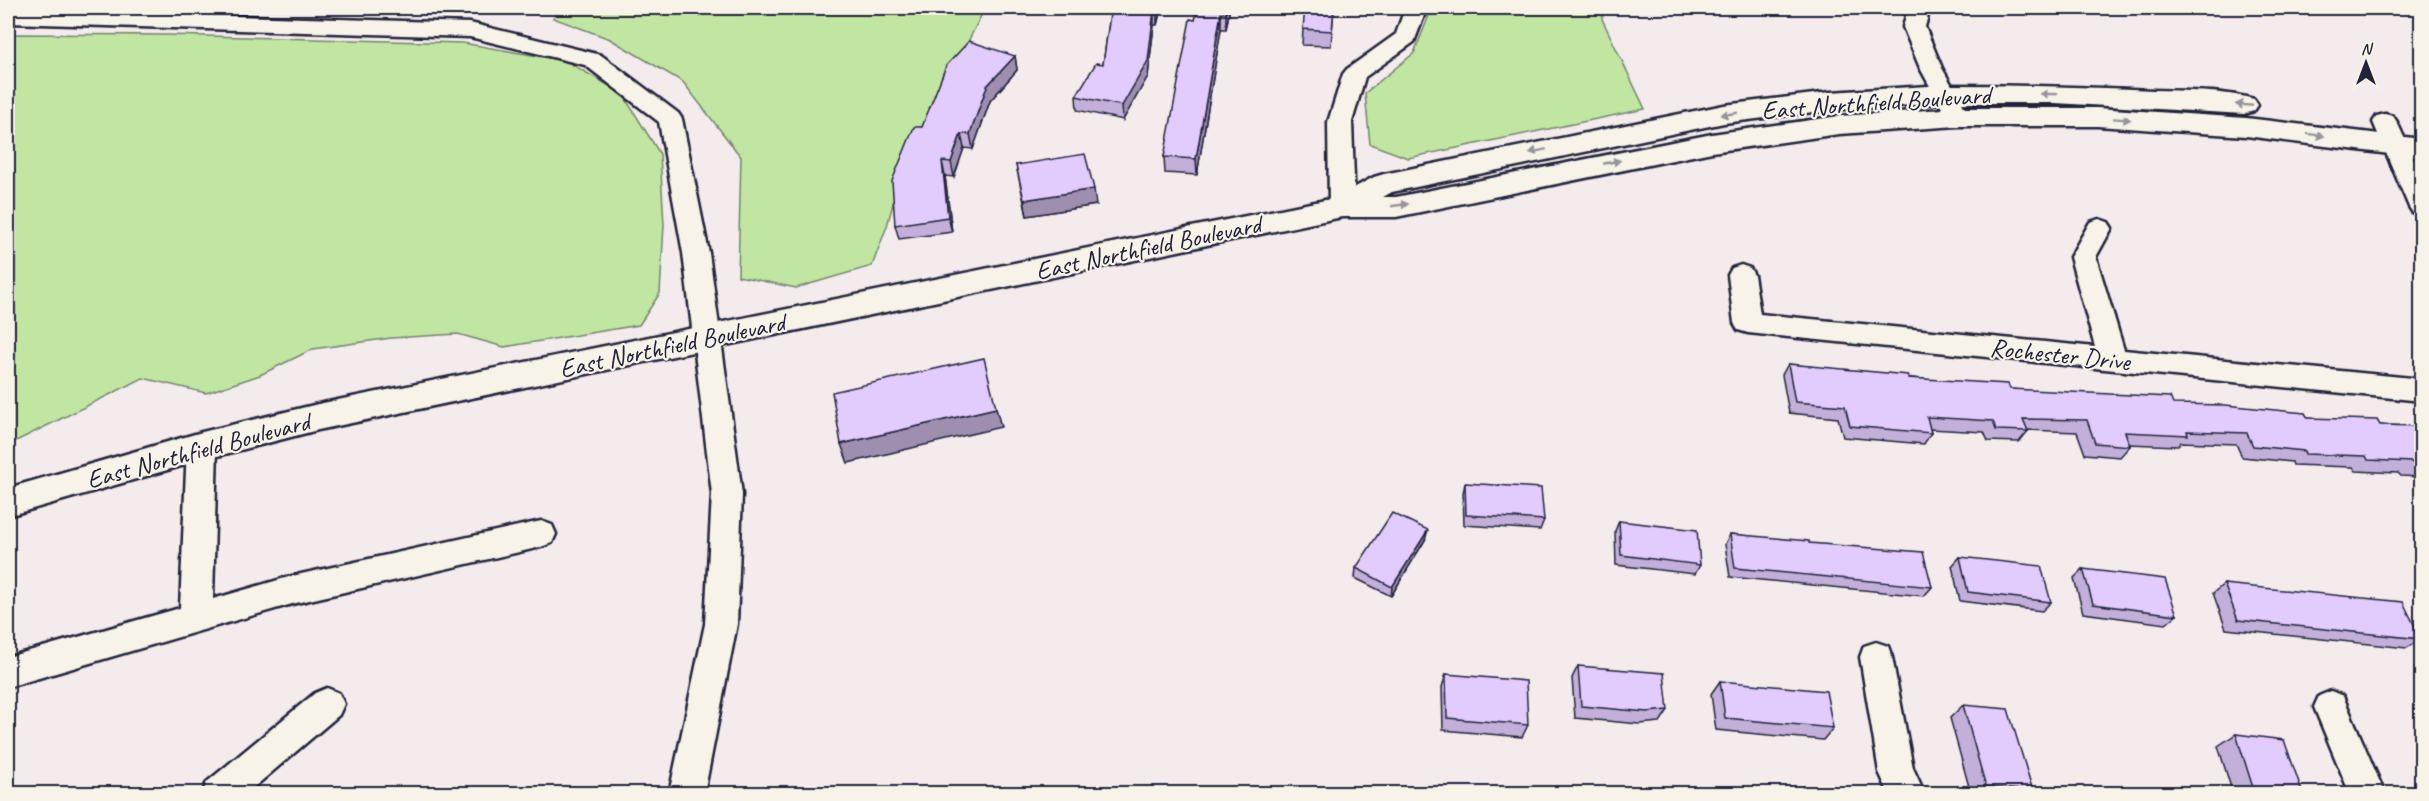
<svg xmlns="http://www.w3.org/2000/svg" width="2429" height="801" font-family="Caveat,sans-serif">
<rect width="100%" height="100%" fill="#f3ebec"/>
<filter id="ink" filterUnits="userSpaceOnUse"><feTurbulence type="fractalNoise" baseFrequency=".0167" numOctaves="2"/><feDisplacementMap in="SourceGraphic" scale="12" xChannelSelector="R" yChannelSelector="G"/><feConvolveMatrix kernelMatrix="1 2 1 2 8 2 1 2 1" color-interpolation-filters="sRGB"/></filter>
<g filter="url(#ink)">
<path fill="#c1e6a1" stroke="#72846e" stroke-width="1.5" d="M561,8H985L901,174L887,226L872,266L796,288L738,276L741,157L683,82L610,39L553,18Z
M1432,8H1605L1602,19L1645,109L1408,158L1370,144L1365,93L1414,53Z
M8,34L166,35L463,43L566,61L622,93L660,154L664,225L660,293L639,325L504,347L458,334L391,338L313,349L260,375L206,393L143,378L8,445Z"/>
<g fill="none" stroke-linecap="round" stroke-linejoin="round">
<g stroke="#22223b" stroke-width="5">
<path id="minor" d="M1405,8H1427L1414,42L1365,77L1352,122L1355,207L1351,213L1342,216L1333,213L1329,207L1328,122L1343,74L1347,69L1396,34Z
M1908,8H1930L1925,27L1942,68L1970,117L1966,123L1958,125L1950,123L1920,68L1903,27Z
M8,9L470,23L601,55L678,113L682,119L709,253L742,494L737,624L704,794H669L705,624L712,494L683,253L659,122L585,65L470,37L8,23Z
M2385,114L2393,116L2397,122L2422,177V216L2413,213L2409,207L2373,122L2377,116Z
M2099,219L2108,222L2112,228L2096,257L2124,350L2422,379V401L1748,333L1738,330L1734,323L1728,275L1732,268L1741,265L1750,268L1754,275L1760,314L2095,347L2070,257L2090,222Z
M202,434L212,438L217,446L213,599L292,576L541,521L552,525L556,534L552,543L541,547L292,604L8,687V657L180,608L187,446L192,438Z
M1876,642L1888,646L1892,657L1913,768L1925,794H1889L1879,772L1860,657L1864,646Z
M327,688L339,693L344,704L339,715L246,794H202L207,782L315,693Z
M2331,691L2343,696L2385,794H2350L2314,707L2319,696Z"/>
</g>
<g stroke="#22223b" stroke-width="5">
<path id="major" d="M1945,85C2014,85 2083,87 2153,90C2185,91 2222,90 2254,99L2258,105L2254,111L2244,114L2055,103H1945L1830,110L1724,123L1392,192L1383,197H1396L1712,134L1839,116L1958,108H2097L2246,118L2422,139V158L2246,136L2097,126H1958L1839,134L1712,152L1396,217H1342L318,430L202,460L8,516V488L202,432L318,404L1335,198L1374,177L1384,174L1724,105L1830,92Z"/>
</g>
<use href="#minor" fill="#f7f3e8" fill-rule="evenodd"/>
<use href="#major" fill="#f7f3e8" fill-rule="evenodd"/>
</g>
<path fill="#c2afda" stroke="#22223b" stroke-width="1.5" d="M984,8H1044L1042,13Z
M1111,8H1161L1157,25H1154L1148,76L1123,120L1077,110L1076,96L1103,64Z
M1198,8H1230L1226,29H1221L1197,175L1165,173L1164,157Z
M1334,8L1331,46L1302,45L1303,29Z
M1015,56L1017,70L990,101L973,149L964,148L954,177L945,176L952,232L899,239L895,225L922,127Z
M1016,165L1096,205L1027,216Z
M1788,364L2010,389L2308,418L2380,425L2421,426V477L2401,476L2398,473L2356,471L2353,467L2293,465L2292,462L2242,457L2236,444L2181,442L2178,446L2129,444L2130,446L2120,457L2085,454L2077,432L2027,430L2028,431L2019,442L1988,441L1984,432L1930,429L1931,433L1924,444L1843,437L1838,418L1789,413L1782,375Z
M1465,483L1544,520L1540,530L1464,525L1463,493Z
M1619,521L1700,565L1695,574L1616,565L1615,531Z
M1730,534L1809,543L1932,587L1924,596L1730,577L1725,544Z
M1425,540L1391,596L1355,578L1356,568Z
M1960,557L2051,602L2042,611L1960,601L1952,566Z
M2083,569L2177,615L2166,624L2083,613L2074,578Z
M2224,584L2421,639L2407,648L2226,629L2213,593Z
M1578,666L1668,710L1660,722L1639,724L1575,718L1572,678Z
M1446,674L1528,725L1522,737L1443,730L1442,687Z
M1720,681L1833,728L1823,740L1716,730L1711,694Z
M1963,705L2033,791L2030,794H1971L1950,718Z
M2236,734L2303,794H2233L2218,746Z"/>
<path fill="#9e8fb1" stroke="#22223b" stroke-width="1.5" d="M1157,8H1161L1157,25Z
M1227,8H1230L1226,29V13Z
M1154,10V25L1148,76L1123,120L1122,106Z
M1221,13V29L1197,175L1196,159Z
M1015,56L1017,70L990,101L973,149L970,134L987,86Z
M961,134L964,148L954,177L951,162Z
M942,161L945,176L952,232L948,217Z
M1094,189L1096,205L1027,216L1024,200Z
M996,408L1001,427L848,463L841,444Z
M1428,530L1425,540L1391,596L1392,587Z"/>
<path fill="#e1ccfd" stroke="#22223b" stroke-width="1.5" d="M1111,8H1157V10H1154L1148,61L1122,106L1076,96L1096,63L1103,64Z
M1198,8H1227L1226,13H1221L1196,159L1164,157L1190,19L1195,20Z
M1305,8H1334L1332,31L1303,29Z
M969,41L1015,56L987,86L970,134H961L951,162L942,161L948,217L895,225L892,181L914,127H922L946,66Z
M1085,154L1094,189L1024,200L1016,165Z
M984,358L996,408L841,444L832,392Z
M1788,364L1908,375V378L2008,384L2010,389L2170,397L2173,404L2225,405L2305,413L2308,418L2377,420L2380,425L2421,426V466L2414,465L2412,462L2368,460L2366,456L2305,454L2304,451L2253,446L2247,433L2187,431L2188,435L2125,432L2130,446L2095,443L2087,420L2023,419L2028,431L1996,430L1993,421L1927,417L1931,433L1850,426L1845,406L1795,402Z
M1465,483L1541,488L1544,520L1466,515Z
M1392,513L1428,530L1392,587L1356,568Z
M1619,521L1697,530L1700,565L1621,555Z
M1730,534L1809,541V543L1923,552L1932,587L1735,568Z
M1960,557L2041,566L2051,602L1968,592Z
M2083,569L2165,579L2177,615L2093,604Z
M2224,584L2403,602L2421,639L2238,620Z
M1578,666L1664,673L1668,710L1647,712L1581,706Z
M1446,674L1526,681L1528,725L1447,718Z
M1720,681L1826,691L1833,728L1725,718Z
M1963,705L2008,709L2033,791L1986,787Z
M2236,734L2284,740L2303,794H2255Z"/>
<defs><path id="oneway-solid" d="M-6-.8H1V-3.2L6.5 0L1 3.2V.8H-6Z" transform="scale(1.5)"/></defs>
<g fill="#97959a">
<use href="#oneway-solid" transform="translate(2049 94) rotate(-179)"/>
<use href="#oneway-solid" transform="translate(2244 105) rotate(-175)"/>
<use href="#oneway-solid" transform="translate(1729 114) rotate(172)"/>
<use href="#oneway-solid" transform="translate(2122 119) rotate(4)"/>
<use href="#oneway-solid" transform="translate(2316 135) rotate(7)"/>
<use href="#oneway-solid" transform="translate(1538 151) rotate(168)"/>
<use href="#oneway-solid" transform="translate(1612 162) rotate(-11)"/>
<use href="#oneway-solid" transform="translate(1400 205) rotate(-8)"/>
</g>
</g>
<g text-anchor="middle" stroke-width="4.5" stroke-linejoin="round" paint-order="stroke">
<g font-size="26" fill="#22223b" stroke="#f7f3e8">
<text transform="translate(1876 102) rotate(-4)" y="9">East Northfield Boulevard</text>
<text transform="translate(1148 247) rotate(-12)" y="9">East Northfield Boulevard</text>
<text transform="translate(672 345) rotate(-12)" y="9">East Northfield Boulevard</text>
<text transform="translate(2060 354) rotate(6)" y="9">Rochester Drive</text>
<text transform="translate(198 450) rotate(-15)" y="9">East Northfield Boulevard</text>
</g>
</g>
<rect width="2429" height="801" fill="none" stroke="#f7f3e8" stroke-width="30"/>
<rect x="15" y="15" width="2399" height="771" fill="none" stroke="#22223b" stroke-width="2" filter="url(#ink)"/>
<g transform="translate(2366 63)" stroke="#f7f3e8" stroke-width="4.5" paint-order="stroke">
<path d="M0-4.5L10 22L0 15L-10 22Z" fill="#22223b"/>
<text y="-9" font-size="16" font-weight="bold" text-anchor="middle" fill="#22223b">N</text>
</g>
</svg>
